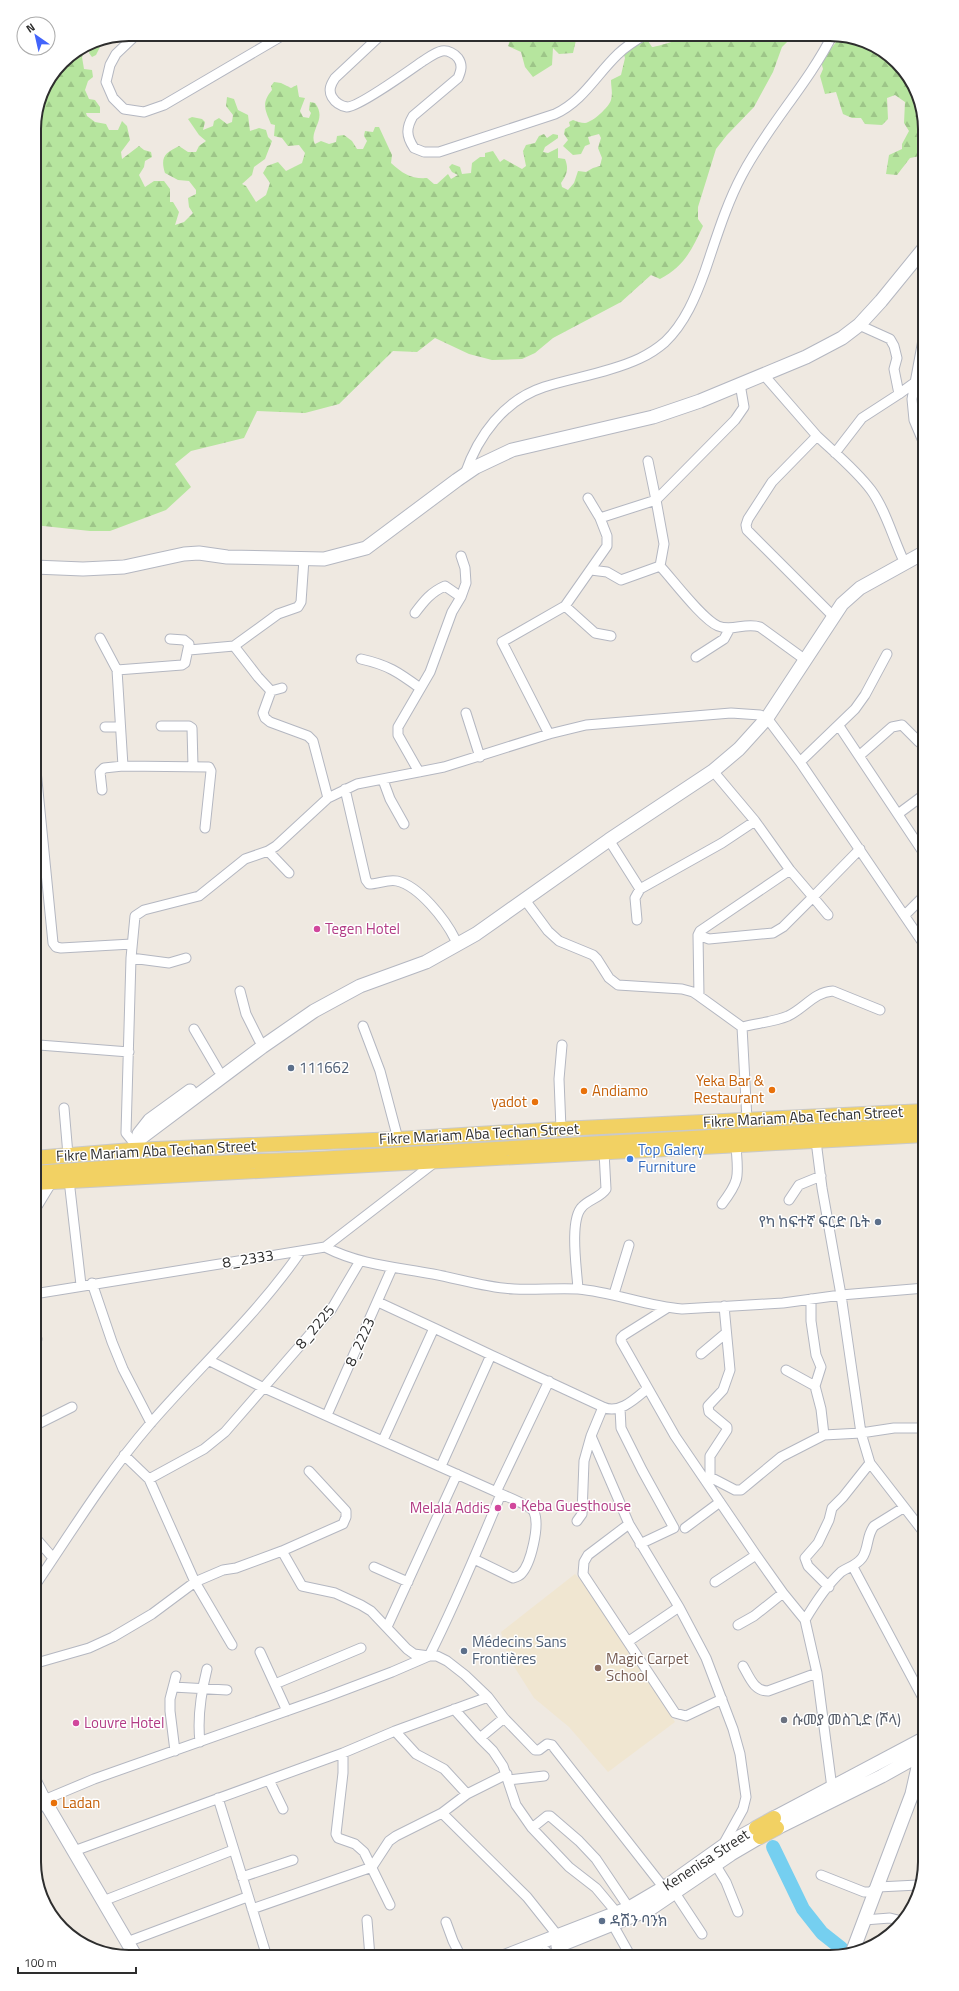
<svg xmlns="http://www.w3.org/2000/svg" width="959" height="1991" font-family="'Titillium Web','Noto Sans Ethiopic',sans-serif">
<defs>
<pattern id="forest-firs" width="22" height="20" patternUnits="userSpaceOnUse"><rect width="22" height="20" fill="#b6e59e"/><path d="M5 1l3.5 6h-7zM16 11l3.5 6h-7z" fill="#9dc588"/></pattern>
</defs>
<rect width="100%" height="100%" fill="#efe9e1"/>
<path fill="#f0e6d1" d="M575,1574L591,1591L675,1722L608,1772L569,1727L534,1698L508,1657L501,1632Z"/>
<path fill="url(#forest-firs)" d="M520,34H586L576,40L573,53L559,54L553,48L552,65L533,77L525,67L521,52L508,46L510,40Z
M694,34H706L715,39L723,34H795L782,47L773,72L754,107L727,135L716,149L698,207V219L703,226C692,249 685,266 660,279L651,275L621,302L553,338L535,353L522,359L492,360L469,354L435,338L417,352L393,351L339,404L305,413L257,411L244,438L191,451L175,464L191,487L166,510L110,531H90L34,525V123L41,92L62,62L87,45L82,57L84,69L92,70L93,77L88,81L85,90L89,99L95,100L100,107V113H86L87,116L95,122L106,124L109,130H118L122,121L127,126L130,140L121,152L122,159L139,146L144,150L151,152L152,157L145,161L144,167L139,175L145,187L154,181H164L170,189V202H173L179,212L175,225L184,222L193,213L189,207L188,198L196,194V190L189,181L178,180L165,173C160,157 165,153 179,146L188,152H196L199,146L206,141L199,135L188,119L192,117L202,119L205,122L203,130L213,126L214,121L219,118L227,124L232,122L233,115L226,106L227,97L234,99L238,110L248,115L250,131L259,128L266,130L268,137L272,141L265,159L254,167L252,175L242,184L246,186L256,202L266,195L270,183L263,173L267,166L278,162L286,171L302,163L305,153L299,145L288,146L282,138L274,136L275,125L271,124C265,110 261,103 272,90L271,86L274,82L281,83L291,88L297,85L299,97L305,98L300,111L303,117L309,118L311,113L309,110L310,102L315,103C328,120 308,130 315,144L321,141L329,144L336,142L337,136L344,135L352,141L357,149H363L367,141L364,136L365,131L373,132L375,127H379L392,155L391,163C403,174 411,179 427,178L434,184H437L448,174L451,179L458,175L452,172L449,167L452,164L460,167L462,174L471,173L472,163L480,157H485V153L493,151L500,162L504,159L522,169L526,166L523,151L526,145L535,143L539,136L544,134L547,138L553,134L558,135V138L545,147L543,152L548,153L558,148V158L565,159C569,169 567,174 561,183L562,187L568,190L574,183L578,171L586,172L593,168L600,166L602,158L598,148L601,138L599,134L588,137L590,144L585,146L581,154L573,155L563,146L568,140L564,134L565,129L570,126L569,122L573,120C576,121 581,123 585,123C593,122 609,107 611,100C613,93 611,87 611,80L621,75L625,58L624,55C631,48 638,42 648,41L652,47C657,47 687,37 694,34Z
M841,36L888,53L903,73L901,77L903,80L909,81L918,93L925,129V163L920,156L910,158L897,175L886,174L889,155L902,149V144L909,131L904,123L905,102L895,95L887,98L888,119L882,125L865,124L861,118H852L843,114L836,92L825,94L820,76L823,69L821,61Z
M104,39L96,55L92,57L89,53L93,41Z"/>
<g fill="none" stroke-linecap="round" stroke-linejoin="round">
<path stroke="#75cff0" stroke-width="14" d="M773,1847L803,1909L822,1933L841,1948L843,1955"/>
<g stroke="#b4b7c1" stroke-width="11">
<path id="street" d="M137,34L116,54L110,65L106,82L113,98L124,109L144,112L164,105L285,34
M382,34L335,78C331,84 328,90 332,97C335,102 341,106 347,107C359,107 410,70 423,61C428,58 436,52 442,51C448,50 455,54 458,58C463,65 461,71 458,78L413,116C406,128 406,136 414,148L424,152H439L555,114C583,101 596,75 618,54C626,46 636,40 646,34
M859,325L890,339L894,346L897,358L894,369L899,394L925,375
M763,374L817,436L772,482L748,519L746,525L747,530L833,616
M817,436C835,453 856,470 871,490C885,509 892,535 902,557
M925,446L914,420L912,399L925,329
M835,453L862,418L899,394
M465,474C478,436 504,400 544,387C566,380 589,376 611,369C631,363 649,356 665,342C685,323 696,296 705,271C716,239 726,205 742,175C768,125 808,84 833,34
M588,498L600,518
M660,566L664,544L656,500L735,420L744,407L740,384
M660,566C673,580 702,619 718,626C732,632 745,622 760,627L800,656
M591,570L607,572L621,580L660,566
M565,606L595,633L611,636
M415,613C424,601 431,592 445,586L461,597
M100,638L117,670L123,766
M234,646L258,677L271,691L282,688
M189,650L234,646L278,614L298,607L301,602L304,559
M696,657L724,639L730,628
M361,659C388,665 398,672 420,688
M117,670L182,665L185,663L189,644L184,640L170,639
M271,691L263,713L265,718L270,722L308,736L313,741L328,798
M466,713L480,757
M161,726H189L192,728L193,766
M839,726L925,855
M105,727H120
M549,734L502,642L565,606L607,546V536L600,518L656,500L648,461
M34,750L53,943L56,947L61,948L132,944
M859,756L892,727L902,725L919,742
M800,762L855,709L865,695L887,654
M713,771L755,821L790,870L813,897L860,849
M419,772L398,735V727L430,672L452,612L461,597L466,583L465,568L461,556
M383,780L390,799L404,824
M345,789L366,880L369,884C378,884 388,879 397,881C419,886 445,919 455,939
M102,790L100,772L104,768L123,766L209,767L211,771L205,828
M898,814L925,794
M609,840L640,889L722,843L755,821
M268,851L289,873
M525,900L548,931L559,941L593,955L597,959L609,978L618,985L682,989L693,992L699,996L742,1027L747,1120
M905,915L925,895
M637,920L635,898L640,889
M698,935L709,939L773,933L783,927L813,897L828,915
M131,958L169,963L186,958
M240,991L246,1014L259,1040
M699,996L698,935L700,931L790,870
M363,1026L380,1071L398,1139
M742,1027C757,1023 774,1022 788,1016C805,1008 814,992 833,991L880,1010
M194,1029L218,1070
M39,1045L129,1052
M64,1108L68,1155
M561,1129L559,1079L562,1045
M816,1141L822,1188L841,1295L925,1288
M134,1143L126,1133L131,958L135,916L144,910L199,896L245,859L268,851L276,846L328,798L357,784L444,767L549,734L586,725L731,713L760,715L767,718L800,762L925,946
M69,1180L81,1285
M789,1200L799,1185L821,1176
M722,1204C741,1179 738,1176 736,1146
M34,1209L38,1205L52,1182
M325,1247C360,1265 396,1267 433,1274C460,1279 487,1288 514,1289C535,1290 556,1288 578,1289C613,1292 646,1306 682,1309L783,1303L841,1295L861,1433L870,1463L925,1534
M92,1283L112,1342L123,1369L151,1423
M578,1289C577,1271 569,1220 582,1207C588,1200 601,1197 606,1189L604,1152
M34,1294L325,1247L434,1163
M614,1294L629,1245
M811,1299V1321L816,1355L821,1367L815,1386L821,1409L824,1435
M378,1302L434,1328
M667,1308L624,1335L621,1338V1341L675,1436L756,1555L783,1593L805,1620L817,1673L832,1788
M34,1340L37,1339
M701,1354L726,1333
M491,1355L603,1407L591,1436L629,1524L679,1607L706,1658L733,1729L740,1754L746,1797L743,1809L723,1845
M210,1361L262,1387L501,1494C478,1549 456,1603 429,1656L414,1654L407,1649L371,1611L361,1605L335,1593L302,1586L282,1551
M786,1370L815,1386
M603,1407C619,1415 636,1398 647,1389
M620,1408L621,1428L642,1470L674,1528L640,1544
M327,1415L392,1268
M34,1426L72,1407
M383,1440L434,1328L491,1355L441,1466
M124,1455L149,1479L204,1449L225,1432L331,1310L360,1261
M710,1477L735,1490H741L781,1457L824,1435L861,1433L894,1428H925
M149,1479L195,1582L232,1645
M706,1480L710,1477V1456L727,1430V1427L709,1412L708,1406L723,1390L730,1370L724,1306
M496,1492L549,1381
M577,1521L582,1514L584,1461L591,1436
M629,1524L588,1555L584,1562L583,1574L675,1713L686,1716L722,1699
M685,1528L720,1502
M34,1536L53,1558
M474,1559L513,1578C516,1577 519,1576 521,1574C531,1564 540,1525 534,1512C531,1506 508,1497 501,1494
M374,1567L408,1582
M853,1567L925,1702
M715,1582L756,1555
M34,1587C72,1531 106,1475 150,1424C200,1366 257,1315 301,1251
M829,1587L808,1566L805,1558L818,1543L829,1520L832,1508L843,1497L870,1463
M805,1620C815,1603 827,1585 841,1572C848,1567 856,1566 862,1558C869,1549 866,1536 874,1526L903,1508
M738,1625L754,1616L783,1593
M387,1627L457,1474
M629,1641L679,1607
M260,1652L287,1711
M34,1661L40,1662L89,1648L113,1637L152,1614L195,1582L223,1570L236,1568L282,1551L343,1524L346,1517V1511L309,1471
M743,1666C750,1678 754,1691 768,1691L817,1673
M275,1684L361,1648
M173,1687L227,1690
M488,1697L504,1718L535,1750H539L547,1744L552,1745L664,1888
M454,1709L480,1738L504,1718
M395,1731L416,1754L444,1769L467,1794
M480,1738L493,1751L503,1766L516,1805L532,1828L569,1867L596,1888L617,1913
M200,1742C197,1717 201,1693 207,1669
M175,1751L170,1711V1699L176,1676
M343,1753V1773L336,1834L338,1838L355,1844L364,1852L390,1905
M269,1780L283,1809
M508,1780L544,1776
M218,1798L267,1957
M442,1813L467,1794L507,1774
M34,1815L44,1800L94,1779L326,1697L392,1672L429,1656H437L447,1661L465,1675L488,1697L395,1731L343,1753L74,1851
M532,1828L547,1816H550L579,1841L596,1859L629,1908
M715,1864L726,1882L738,1912
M821,1875L864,1892H870L878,1887L918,1885
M242,1877L293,1860
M675,1893L702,1934
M103,1901L233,1850
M252,1909L372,1867L389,1841L396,1836L442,1813L527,1897L558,1936
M367,1920L370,1957
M864,1920L890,1918L902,1921
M446,1922L453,1941L461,1957
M613,1925L631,1957
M127,1942L247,1897
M546,1951L550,1957"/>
</g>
<g stroke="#b4b7c1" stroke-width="15">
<path id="secondary" d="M34,567L83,569L124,567L184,554L199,553L227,557L324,559L366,548L457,480L476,467L512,450L653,417L700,401L806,357L842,338L859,325L881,301L925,247
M139,1134L150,1120L190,1091
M131,1166L138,1140L262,1047L314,1011L360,986L426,962L476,934L609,840L713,771L739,749L767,718L842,604L860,588L925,552
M34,1780L44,1800L136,1957
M774,1818L925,1738
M777,1828L882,1776L925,1752
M558,1946L650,1909L731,1854L760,1837
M852,1953L912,1794L921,1754
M503,1957L629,1908L668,1885L723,1846L756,1828"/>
</g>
<g stroke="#c9c9c9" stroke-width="16">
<path id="primary" d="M34,1158L132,1150L398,1139L561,1129L925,1111
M34,1173L131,1166L316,1159L925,1125
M34,1183L925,1135
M756,1828L774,1818
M760,1837L777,1828"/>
</g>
<use href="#street" stroke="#fff" stroke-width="9"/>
<use href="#secondary" stroke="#fff" stroke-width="13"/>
<use href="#primary" stroke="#f2d163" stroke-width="14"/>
</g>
<g fill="#d1479c" stroke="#fff" stroke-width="1.5">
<circle cx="317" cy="929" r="4"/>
<circle cx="513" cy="1506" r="4"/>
<circle cx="498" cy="1508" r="4"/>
<circle cx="76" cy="1723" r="4"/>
</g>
<g fill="#5c6f8a" stroke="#fff" stroke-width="1.5">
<circle cx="291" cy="1068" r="4"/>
<circle cx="878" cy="1222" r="4"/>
<circle cx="464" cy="1651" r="4"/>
<circle cx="602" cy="1921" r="4"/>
</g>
<g fill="#e8710a" stroke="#fff" stroke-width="1.5">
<circle cx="772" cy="1090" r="4"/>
<circle cx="584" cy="1091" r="4"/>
<circle cx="535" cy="1102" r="4"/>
<circle cx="54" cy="1803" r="4"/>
</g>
<circle fill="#3f7fe0" stroke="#fff" stroke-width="1.5" cx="630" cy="1159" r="4"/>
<circle fill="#8d6e63" stroke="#fff" stroke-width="1.5" cx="598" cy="1668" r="4"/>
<circle fill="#6b7280" stroke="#fff" stroke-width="1.5" cx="784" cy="1720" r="4"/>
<g text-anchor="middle" stroke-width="3" stroke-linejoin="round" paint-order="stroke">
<g font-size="15" fill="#b23c85" stroke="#fff" text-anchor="start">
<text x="325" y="934">Tegen Hotel</text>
<text x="521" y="1511">Keba Guesthouse</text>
<text x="490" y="1513" text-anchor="end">Melala Addis</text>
<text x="84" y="1728">Louvre Hotel</text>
</g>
<g font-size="15" fill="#4e5e75" stroke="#fff" text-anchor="start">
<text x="299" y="1073">111662</text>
<text x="870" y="1227" text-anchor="end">የካ ከፍተኛ ፍርድ ቤት</text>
<text x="472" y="1647">Médecins Sans<tspan x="472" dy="17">Frontières</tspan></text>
<text x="610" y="1926">ዳሽን ባንክ</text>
</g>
<g font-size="15" fill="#c56008" stroke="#fff" text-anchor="end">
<text x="764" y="1086">Yeka Bar &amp;<tspan x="764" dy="17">Restaurant</tspan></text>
<text x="592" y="1096" text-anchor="start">Andiamo</text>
<text x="527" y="1107">yadot</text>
<text x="62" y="1808" text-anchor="start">Ladan</text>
</g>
<g font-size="15" fill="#2e2e2e" stroke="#fff">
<text transform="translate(803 1117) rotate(-3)" y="5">Fikre Mariam Aba Techan Street</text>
<text transform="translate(479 1134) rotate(-3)" y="5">Fikre Mariam Aba Techan Street</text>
<text transform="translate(156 1151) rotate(-3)" y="5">Fikre Mariam Aba Techan Street</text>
<text transform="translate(248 1259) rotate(-9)" y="5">8_2333</text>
<text transform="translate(315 1327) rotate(-50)" y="5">8_2225</text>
<text transform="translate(360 1342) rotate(-66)" y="5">8_2223</text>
<text transform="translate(706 1860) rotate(-33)" y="5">Kenenisa Street</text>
</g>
<g font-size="15" fill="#366cbe" stroke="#fff" text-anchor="start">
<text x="638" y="1155">Top Galery<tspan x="638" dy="17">Furniture</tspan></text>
</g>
<g font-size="15" fill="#785e54" stroke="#fff" text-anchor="start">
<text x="606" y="1664">Magic Carpet<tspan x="606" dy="17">School</tspan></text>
</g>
<g font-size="15" fill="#5b616d" stroke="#fff" text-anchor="start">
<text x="792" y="1725">ሱመያ መስጊድ (ሾላ)</text>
</g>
</g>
<path d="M0 0H959V1991H0ZM129 41H830A88 88 0 0 1 918 129V1862A88 88 0 0 1 830 1950H129A88 88 0 0 1 41 1862V129A88 88 0 0 1 129 41Z" fill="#fff" fill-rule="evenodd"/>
<path fill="none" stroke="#2e2e2e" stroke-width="2" d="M129 41H830A88 88 0 0 1 918 129V1862A88 88 0 0 1 830 1950H129A88 88 0 0 1 41 1862V129A88 88 0 0 1 129 41Z"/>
<g transform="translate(36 36) rotate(326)"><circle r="19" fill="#ffffff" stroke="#ababab"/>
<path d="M0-3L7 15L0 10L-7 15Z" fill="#4264fb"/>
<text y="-6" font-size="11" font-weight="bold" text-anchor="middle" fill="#2e2e2e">N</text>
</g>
<path d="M18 1967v6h118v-6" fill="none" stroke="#2e2e2e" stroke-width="2"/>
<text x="24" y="1967" font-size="12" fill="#2e2e2e" stroke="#ffffff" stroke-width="3" paint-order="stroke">100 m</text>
</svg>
